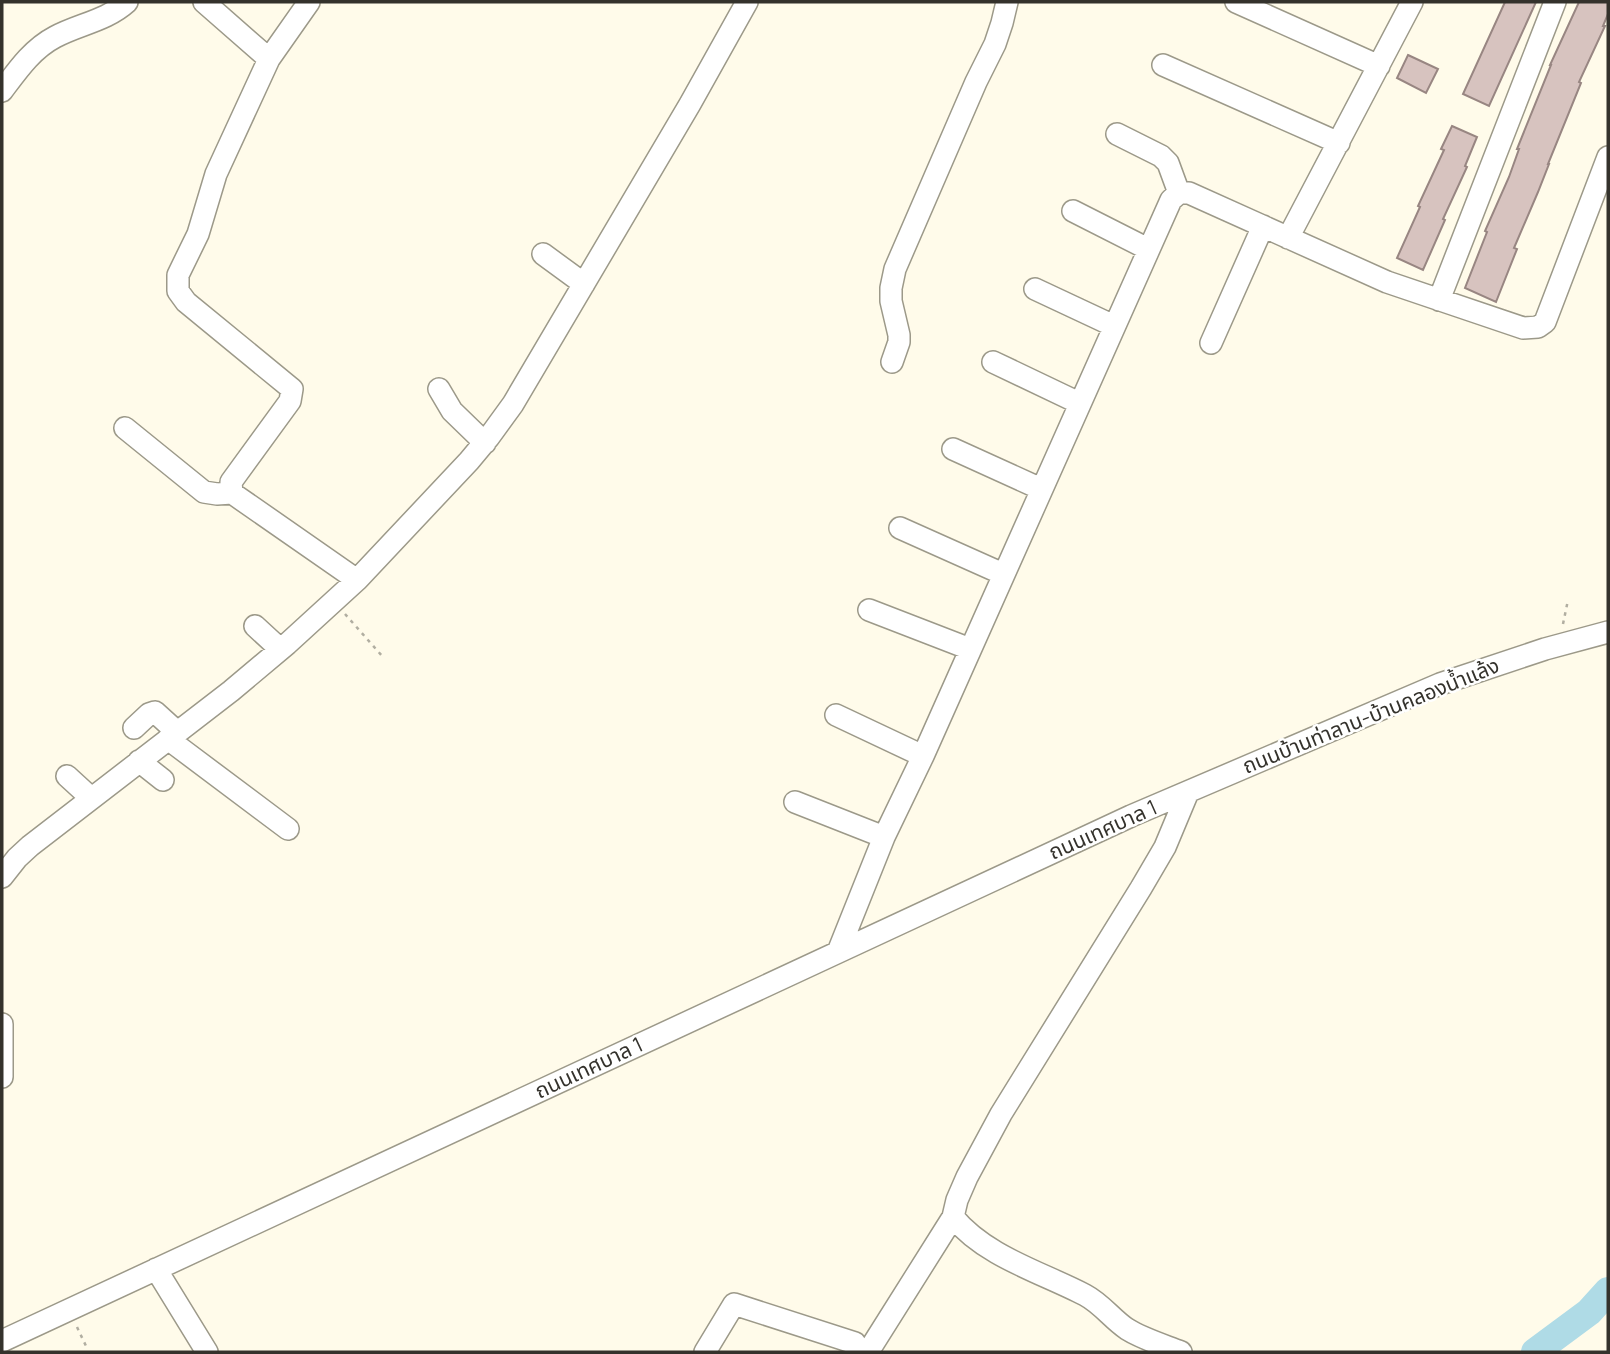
<svg xmlns="http://www.w3.org/2000/svg" width="1610" height="1354" font-family="Manrope,'Noto Sans Thai',sans-serif">
<rect width="100%" height="100%" fill="#fffbea"/>
<g fill="none" stroke-linecap="round" stroke-linejoin="round">
<path stroke="#afdbe6" stroke-width="28" d="M1535,1352L1589,1312L1608,1291"/>
</g>
<path fill="#d7c3bf" stroke="#988682" stroke-width="2" d="M1505,2H1536L1489,106L1463,94Z
M1579,2H1608V14L1603,26H1605L1579,82L1581,83L1548,164H1549L1538,192L1514,248L1517,249L1496,302L1465,288L1487,232L1485,231L1509,177L1519,149H1517L1551,65H1550Z
M1408,55L1438,69L1426,93L1397,78Z
M1452,126L1477,137L1465,166L1467,167L1443,219L1445,220L1423,270L1397,258L1420,207L1418,206L1444,150L1441,149Z"/>
<g fill="none" stroke-linecap="round" stroke-linejoin="round">
<g stroke="#9c9989" stroke-width="24">
<path id="minor" d="M204,2L269,59
M309,2L269,59L216,174L198,234L178,275V291L186,302L292,389L290,401L231,482L232,493L357,580
M1236,2L1379,66
M1163,65L1339,143
M2,91C17,71 32,49 55,37C79,24 106,21 127,2
M1117,134L1161,156L1168,163L1179,193
M1073,211L1148,249
M1288,238L1412,2
M543,254L584,284
M1035,289L1114,326
M1439,300L1555,2
M1211,343L1263,226
M892,362L899,342V335L891,301V288L895,269L976,82L995,44L1002,23L1007,2
M993,362L1079,403
M439,389L452,411L485,443
M125,428L204,492L217,494L232,493
M953,449L1041,489
M900,528L1003,574
M869,610L970,649
M255,626L280,649
M836,715L923,756
M134,728L149,714L155,712L177,732
M168,739L288,829
M139,761L163,780
M67,776L91,798
M795,802L884,837
M2,877L17,858L30,846L231,691L287,644L357,580L469,461L489,437L513,404L690,104L747,2
M838,952L884,837L923,756L1171,200L1179,193H1189L1387,282L1523,328L1538,327L1545,322L1608,157
M2,1024V1077
M156,1269L207,1352
M2,1341L1131,816L1440,684L1545,649L1608,632
M705,1352L734,1304L855,1343
M868,1352L953,1217
M1181,1352C1163,1345 1143,1339 1127,1329C1112,1319 1102,1304 1085,1295C1041,1272 986,1257 953,1217L957,1200L967,1177L1001,1114L1141,888L1165,847L1188,792"/>
</g>
<path stroke="#b1aea1" stroke-width="2.5" stroke-dasharray="3.5 5" stroke-linecap="butt" d="M345,614L383,657
M1563,624L1568,600
M77,1327L86,1346"/>
<use href="#minor" stroke="#fff" stroke-width="21"/>
</g>
<g text-anchor="middle" stroke-width="5" stroke-linejoin="round" paint-order="stroke">
<g font-size="21" fill="#34322c" stroke="#fff">
<text transform="translate(1371 716) rotate(-22)" y="7">ถนนบ้านท่าลาน-บ้านคลองน้ำแล้ง</text>
<text transform="translate(1103 830) rotate(-24)" y="7">ถนนเทศบาล 1</text>
<text transform="translate(589 1068) rotate(-25)" y="7">ถนนเทศบาล 1</text>
</g>
</g>
<rect width="1610" height="1354" fill="none" stroke="#34322c" stroke-width="7"/>
</svg>
